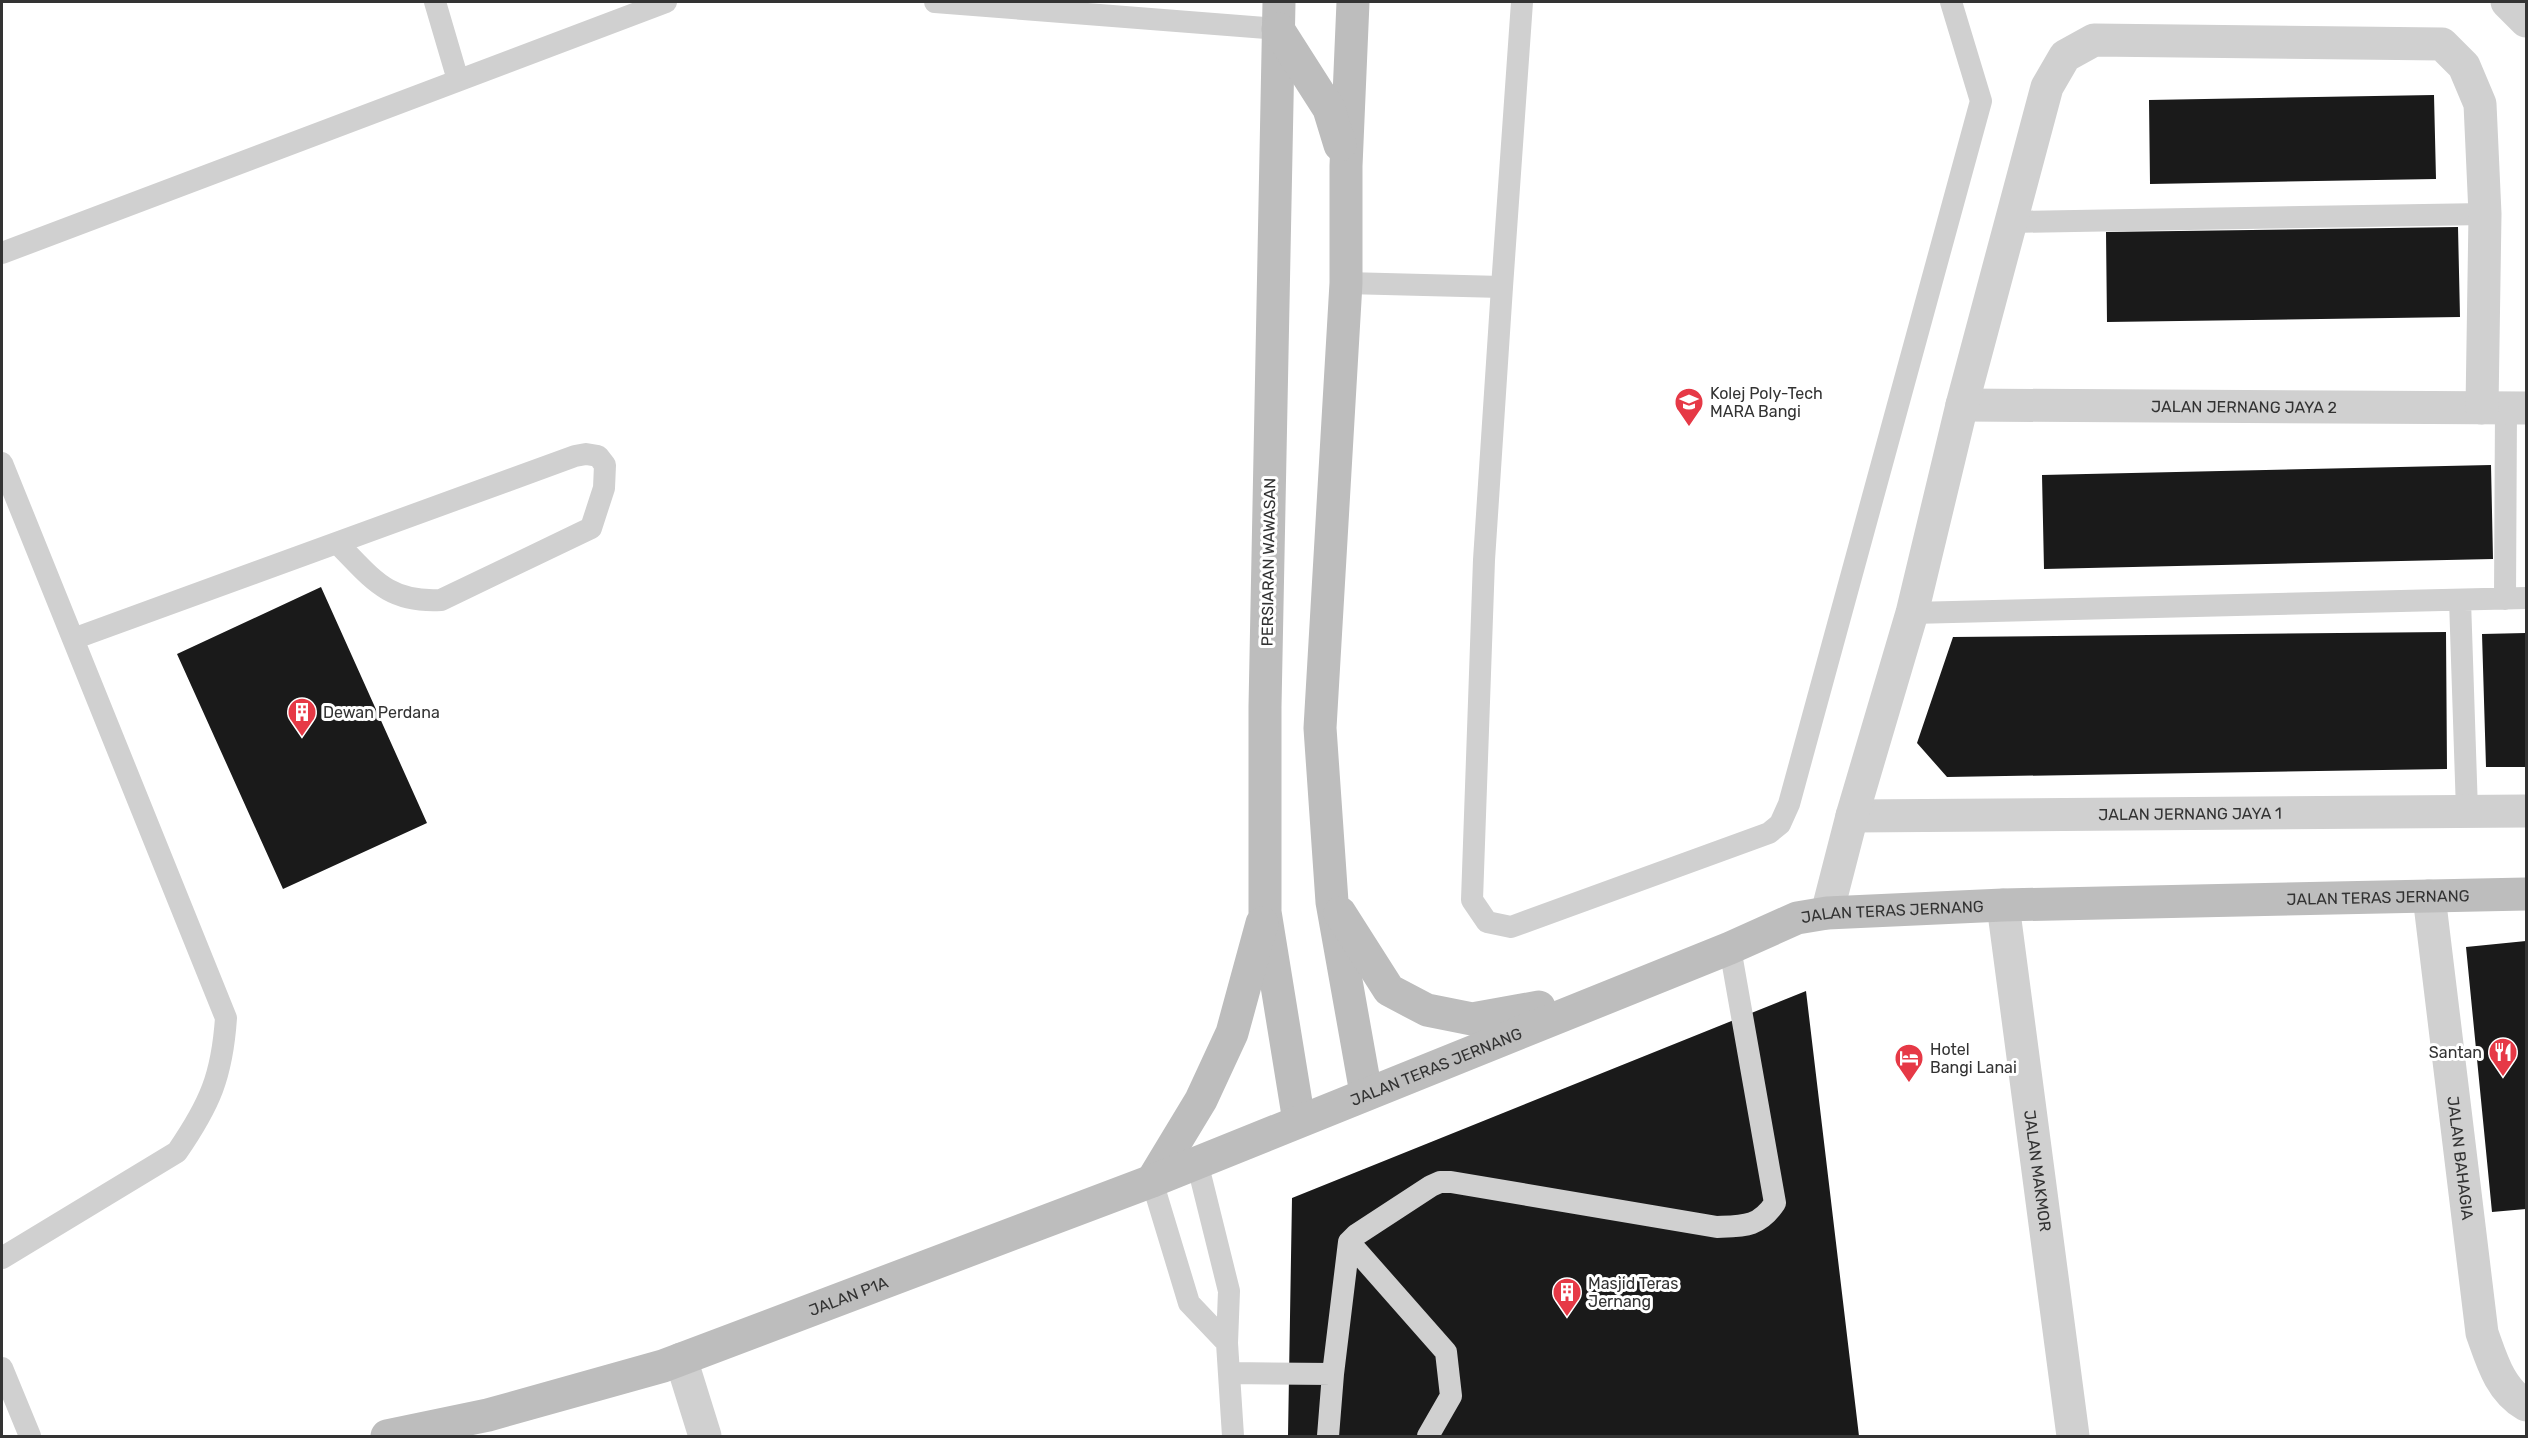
<svg xmlns="http://www.w3.org/2000/svg" width="2528" height="1438" font-family="Rubik,sans-serif">
<rect width="100%" height="100%" fill="#fff"/>
<path fill="#1a1a1a" d="M2434,95L2436,179L2150,184L2149,100Z
M2458,227L2460,317L2107,322L2106,232Z
M2491,465L2493,559L2044,569L2042,475Z
M321,587L427,823L283,889L177,654Z
M2446,632L2447,769L1947,777L1917,743L1953,637Z
M2526,633V767H2486L2482,634Z
M2526,941V1209L2492,1212L2466,947Z
M1806,991L1859,1436H1288L1292,1198Z"/>
<g fill="none" stroke-linecap="round" stroke-linejoin="round">
<path stroke="#d0d0d0" stroke-width="22" d="M435,2L458,80
M935,2L1278,29
M2011,222L2485,214
M2,253L666,2
M1346,283L1502,287L1484,560L1472,900L1487,922L1511,927L1769,833L1780,824L1789,804L1981,101L1951,2
M1502,287L1522,2
M2,463L226,1018C222,1076 210,1104 177,1152L2,1258
M2505,599L2506,408
M2460,600L2467,811
M1912,613L2526,598
M73,639L575,456L586,454L598,456L605,465L604,488L591,528L441,600C387,603 372,578 337,543
M1197,1162L1229,1291L1227,1343L1233,1436
M1152,1181L1189,1303L1227,1343
M1349,1242L1446,1352L1451,1396L1428,1436
M2,1368L30,1436
M1229,1373L1333,1374
M1328,1436L1333,1374L1349,1242L1356,1235L1431,1186L1440,1182H1451L1717,1227C1744,1226 1759,1227 1775,1203L1730,948"/>
<g stroke="#d0d0d0" stroke-width="33">
<path d="M2507,2L2526,21"/>
<path id="s1" d="M1962,405L2526,408"/>
<path id="s2" d="M1852,816L2526,811"/>
<path id="s3" d="M2429,896L2482,1333C2492,1361 2500,1390 2526,1405"/>
<path id="s4" d="M2003,905L2073,1436"/>
<path d="M1827,913L1852,816L1912,613L1962,405L2047,87L2065,56L2094,40L2442,44L2464,66L2480,104L2485,214L2482,408"/>
<path d="M681,1359L705,1436"/>
</g>
<g stroke="#bdbdbd" stroke-width="33">
<path d="M1279,2L1265,707V912L1299,1121"/>
<path d="M1353,2L1346,166V283L1320,728L1332,902L1366,1093"/>
<path d="M1278,29L1329,109L1340,145"/>
<path d="M1340,913L1389,990L1427,1010L1472,1019L1539,1007"/>
<path d="M1152,1181L1201,1100L1232,1033L1262,923"/>
<path id="s5" d="M387,1436L488,1415L663,1366L1152,1181L1730,948L1797,918L1827,913L2003,905L2526,894"/>
</g>
</g>
<defs>
<g id="university-pin" transform="scale(1.5)"><path d="M0 17L-7.5 6A9.5 9.5 0 1 1 7.5 6Z" fill="#e63946" stroke="#fff"/><path d="M0-5L7-2L0 1L-7-2ZM-4 1L0 2.5L4 1V4Q0 6-4 4Z" fill="#fff"/></g>
<g id="building-pin" transform="scale(1.5)"><path d="M0 17L-7.5 6A9.5 9.5 0 1 1 7.5 6Z" fill="#e63946" stroke="#fff"/><path d="M-4-6H4V6H1V3H-1V6H-4ZM-2.5-4.3h1.7v1.8h-1.7ZM.8-4.3h1.7v1.8H.8ZM-2.5-1h1.7V.8h-1.7ZM.8-1h1.7V.8H.8Z" fill="#fff"/></g>
<g id="restaurant-pin" transform="scale(1.5)"><path d="M0 17L-7.5 6A9.5 9.5 0 1 1 7.5 6Z" fill="#e63946" stroke="#fff"/><path d="M-5-6h1v4h1v-4h1v4h1v-4h1v5L-1.5 .5V6h-2V.5L-5-1ZM5-6V6H3V1.5H1.5Q1.5-4 5-6Z" fill="#fff"/></g>
<g id="hotel-pin" transform="scale(1.5)"><path d="M0 17L-7.5 6A9.5 9.5 0 1 1 7.5 6Z" fill="#e63946" stroke="#fff"/><path d="M-6-4.5h1.5V1H6V5H4.5V3h-9V5H-6ZM-4 0a1.8 1.8 0 1 1 3.6 0ZM.5 0V-2.5h3Q6-2.5 6 0Z" fill="#fff"/></g>
</defs>
<g fill-rule="evenodd">
<use href="#university-pin" x="1689" y="402"/>
<use href="#building-pin" x="302" y="712"/>
<use href="#restaurant-pin" x="2503" y="1052"/>
<use href="#hotel-pin" x="1909" y="1058"/>
<use href="#building-pin" x="1567" y="1292"/>
</g>
<g text-anchor="middle" stroke-width="6" stroke-linejoin="round" paint-order="stroke">
<g font-size="16" fill="#333" stroke="#fff" text-anchor="start">
<text x="1710" y="399">Kolej Poly-Tech<tspan x="1710" dy="18">MARA Bangi</tspan></text>
<text x="323" y="718">Dewan Perdana</text>
<text x="1930" y="1055">Hotel<tspan x="1930" dy="18">Bangi Lanai</tspan></text>
<text x="2482" y="1058" text-anchor="end">Santan</text>
<text x="1588" y="1289">Masjid Teras<tspan x="1588" dy="18">Jernang</tspan></text>
</g>
<g font-size="16" fill="#333" stroke="#fff">
<text dy="6" stroke="none"><textPath href="#s1" startOffset="282">JALAN JERNANG JAYA 2</textPath></text>
<text transform="translate(1268 562) rotate(-89)" y="6">PERSIARAN WAWASAN</text>
<text dy="6" stroke="none"><textPath href="#s2" startOffset="338">JALAN JERNANG JAYA 1</textPath></text>
<text dy="6" stroke="none"><textPath href="#s5" startOffset="2086">JALAN TERAS JERNANG</textPath></text>
<text dy="6" stroke="none"><textPath href="#s5" startOffset="1600">JALAN TERAS JERNANG</textPath></text>
<text dy="6" stroke="none"><textPath href="#s5" startOffset="1114">JALAN TERAS JERNANG</textPath></text>
<text dy="6" stroke="none"><textPath href="#s3" startOffset="264">JALAN BAHAGIA</textPath></text>
<text dy="6" stroke="none"><textPath href="#s4" startOffset="268">JALAN MAKMOR</textPath></text>
<text dy="6" stroke="none"><textPath href="#s5" startOffset="483">JALAN P1A</textPath></text>
</g>
</g>
<rect width="2528" height="1438" fill="none" stroke="#333333" stroke-width="6"/>
</svg>
